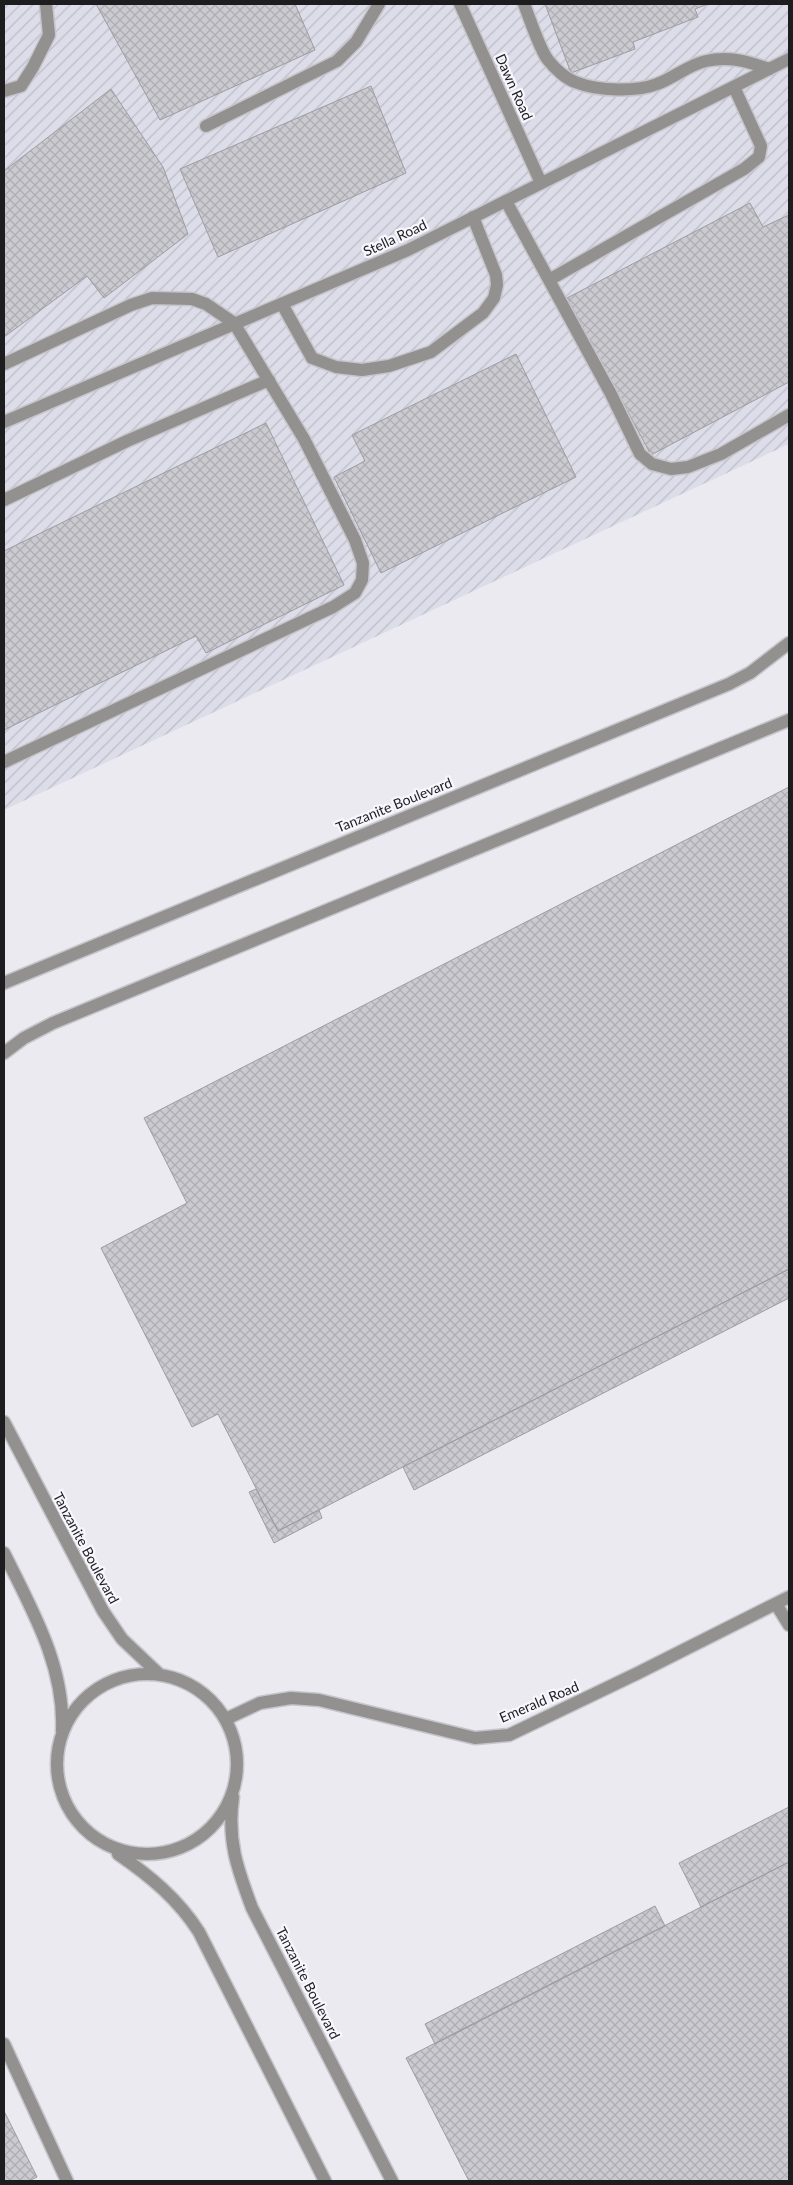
<svg xmlns="http://www.w3.org/2000/svg" width="793" height="2185" font-family="Lato,sans-serif">
<defs>
<pattern id="industrial-furrows" width="10" height="10" patternUnits="userSpaceOnUse" patternTransform="scale(1.25)"><rect width="10" height="10" fill="#ddddea"/><path d="M-1 1l2-2M0 10L10 0M9 11l2-2" fill="none" stroke="#bdbdc8"/></pattern>
<pattern id="building-cross-hatch" width="8" height="8" patternUnits="userSpaceOnUse" patternTransform="scale(1.25)"><rect width="8" height="8" fill="#cacad0"/><path d="M0 0l8 8M0 8l8-8" fill="none" stroke="#adadb2"/></pattern>
</defs>
<rect width="100%" height="100%" fill="#eaeaf0"/>
<path fill="url(#industrial-furrows)" d="M4,4H789V444L4,810Z"/>
<path fill="url(#building-cross-hatch)" stroke="#9d9ca2" d="M96,4H295L315,50L160,120Z
M545,4H708L695,9L698,17L633,42L635,49L571,73Z
M371,86L406,173L218,257L180,169Z
M111,89L163,167L188,234L104,298L87,276L4,337V171Z
M750,203L763,227L789,215V382L651,455L567,298Z
M516,354L576,477L381,573L334,477L365,461L352,435Z
M266,423L344,585L206,653L196,636L4,730V551Z
M789,787V1269L278,1531L218,1414L192,1427L101,1248L187,1203L144,1118Z
M789,1269V1298L414,1490L403,1467Z
M256,1489L278,1531L319,1510L322,1518L274,1543L249,1492Z
M789,1807V1862L701,1907L679,1863Z
M789,1862V2181H469L406,2058Z
M655,1906L665,1926L435,2044L425,2024Z
M4,2111L37,2177L29,2181H4Z"/>
<g fill="none" stroke-linecap="round" stroke-linejoin="round">
<g stroke="#c5c5ca" stroke-width="15">
<path id="service" d="M524,4C530,19 539,48 548,60C555,69 567,80 578,83C598,91 637,92 657,84C674,78 688,65 706,61C729,56 747,61 769,69
M4,91L21,86L33,67L49,35L46,4
M206,126L337,61L356,42L379,4
M506,201L611,394L640,454L652,464L671,469L688,467L721,454L789,415
M549,280L744,169L759,157L761,146L734,87
M282,304L312,358L336,367L362,370L389,366L431,352L483,313L494,298L497,285L496,275L473,217
M4,364L131,305L152,298L192,299L206,304L234,323L304,439L355,540L363,563L362,580L355,593L333,607L4,762
M4,500L127,441L269,380
M776,1604L789,1625
M226,1719L260,1703L291,1698L319,1700L475,1738L509,1735L638,1673L789,1597
M4,2044L67,2181"/>
</g>
<g stroke="#c5c5ca" stroke-width="15">
<path id="minor" d="M460,4L541,183
M4,422L408,250L789,59
M4,983L729,684L750,673L789,643
M4,1053L24,1038L53,1023L789,720
M4,1422L103,1611L122,1639L160,1675
M4,1553C32,1610 65,1666 62,1731
M57 1764a90 90 0 1 1 180 0a90 90 0 1 1-180 0Z
M233,1797C227,1840 237,1868 252,1908L392,2181
M118,1854C150,1876 178,1899 199,1932L325,2181"/>
</g>
<use href="#service" stroke="#93918f" stroke-width="12"/>
<use href="#minor" stroke="#93918f" stroke-width="12"/>
</g>
<g text-anchor="middle" stroke-width="4.5" stroke-linejoin="round" paint-order="stroke">
<g font-size="14" fill="#1d1c1f" stroke="#f7f7fd">
<text transform="translate(514 87) rotate(66)" y="5">Dawn Road</text>
<text transform="translate(395 238) rotate(-25)" y="5">Stella Road</text>
<text transform="translate(394 805) rotate(-22)" y="5">Tanzanite Boulevard</text>
<text transform="translate(86 1548) rotate(62)" y="5">Tanzanite Boulevard</text>
<text transform="translate(539 1702) rotate(-23)" y="5">Emerald Road</text>
<text transform="translate(308 1983) rotate(63)" y="5">Tanzanite Boulevard</text>
</g>
</g>
<rect width="793" height="2185" fill="none" stroke="#1d1c1f" stroke-width="10"/>
</svg>
